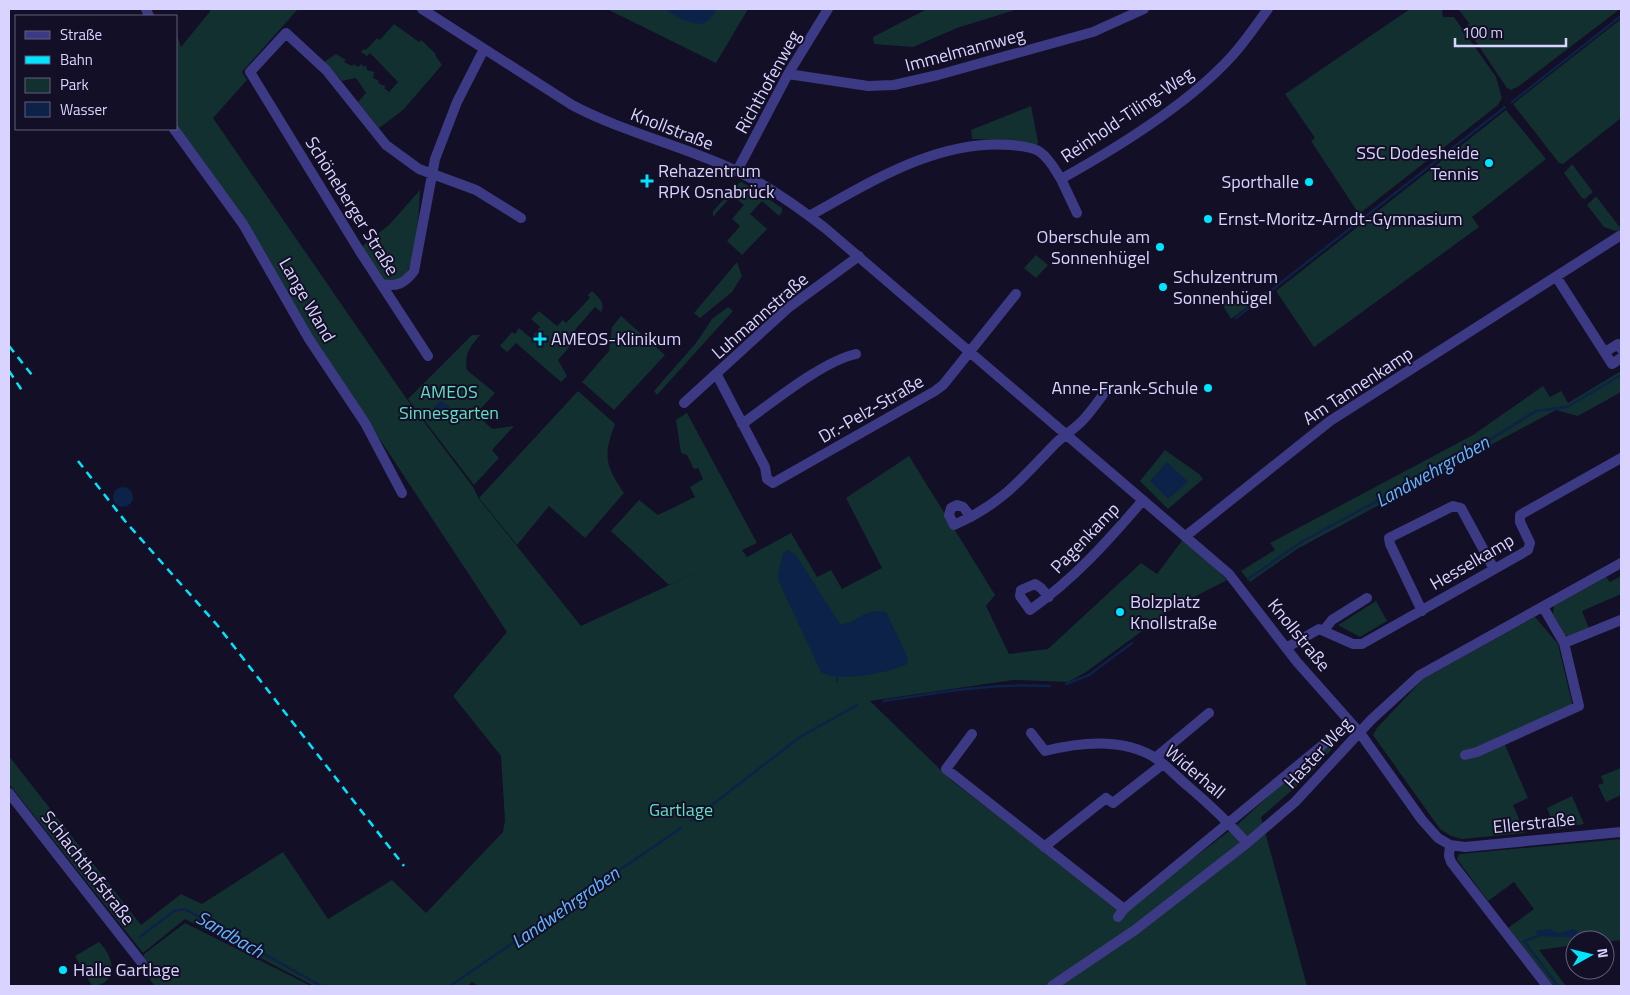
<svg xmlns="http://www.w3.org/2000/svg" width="1630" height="995" font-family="'Titillium Web',sans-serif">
<rect width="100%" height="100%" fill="#130f26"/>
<path fill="#12302f" d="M212,9H298L242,72L247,80L213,118L406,398L473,487L479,499L581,626L719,562L669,585L611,531L639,500L658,515L695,497L690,487L703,479L698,468L694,469L687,455L681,453L676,420L687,413L757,543L742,550L747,557L791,533L817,577L831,570L842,589L882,568L846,498L909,456L995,595L986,606L1009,654L1048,649L1141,563L1157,574L1184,538L1227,580L1175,607L1086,672L1068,682L1013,680L870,701L952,781L1123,912L1237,825L1327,743L1332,749L1307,777L1261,817L1307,986H478L472,982L468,986H314L185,919L143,953L9,784V756L141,925L181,894L202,904L283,852L328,919L392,880L426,913L503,832L505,820L501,756L453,696L507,632L305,326L176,126V32L181,47Z
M607,9H748L716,63Z
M927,9H1018L957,28L913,47L874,44L873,37Z
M1410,9H1439L1442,10L1443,17H1454L1496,77L1502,98L1498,105L1359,214L1311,141L1315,138L1285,94Z
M1458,9H1620L1519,86L1511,90L1507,88L1466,27L1469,23Z
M1621,19V118L1563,164L1559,163L1513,104Z
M394,24L419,42L421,40L436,54L435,55L442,65L403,110L379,128L358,102L366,93L356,78L342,81L324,62L336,54L346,60L344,62L352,66L354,64L358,67L361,64L364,67L366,65L367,70L374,72L373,78L378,80L379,84L386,86L384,88L389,92L398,82L370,53L367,56L361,52L364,49L366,50L377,38L380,40Z
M1031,106L1038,142L1037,146L1019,141L972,139L971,130Z
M1506,110L1546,159L1472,217L1479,227L1314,347L1276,291Z
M1572,164L1593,192L1585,199L1582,198L1564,173Z
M742,182L782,208V212L779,216L762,201L750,214L767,229L742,255L727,241L740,226L732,219L744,205L732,195L713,217V211L739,183Z
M420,190C418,218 419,255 403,279L382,281L361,247L389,225Z
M1596,196L1621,229L1616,231L1604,227L1587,205Z
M1036,255L1048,265L1036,278L1024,268Z
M737,262L742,276L732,292L700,318L694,313Z
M592,291C598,297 606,303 601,312L595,307L575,330L580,335L558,360L567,376L561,382L516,343L507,352L500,346L512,332L515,334L519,328L531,338L540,327L531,319L539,311L557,326L563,320L566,323L590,298L588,295Z
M1269,291L1231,319L1218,297L1240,300Z
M728,307L733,311L657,395L654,391L696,343L712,319Z
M621,316L665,355L614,410L582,382L609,351L612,327Z
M472,335H480C470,347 464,354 467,370L495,393L476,414L492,429L514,426L492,450L499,458L474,485L408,399Z
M1621,371V392L1578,416L1556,410L1297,549L1250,582L1241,571L1275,550L1270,543L1473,435L1543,386L1550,397L1561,391L1568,403Z
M578,391L615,424C603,456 605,465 624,493L585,538L549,506L517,545L479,498Z
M1165,450L1199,474L1203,479L1168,509L1140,481Z
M1621,576V594L1582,611L1590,631L1572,638L1565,635L1553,614L1554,606L1606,577L1610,582Z
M1376,601L1387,621L1360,637L1338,625Z
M1535,617L1558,644L1573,707L1502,738L1528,798L1513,805L1525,833L1462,839L1451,836L1440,829L1373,735L1377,728L1423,679Z
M1621,768V795L1606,802L1598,785L1604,783L1601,776Z
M1572,796L1584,824L1556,830L1547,808Z
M1621,839V940L1605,942L1575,940V945L1539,950L1566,986H1552L1508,928L1534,909L1514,882L1488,901L1457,859L1459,854Z
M185,923L311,986H155L141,968L144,954Z
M99,942C114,956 120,984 92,986L75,956Z"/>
<path fill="#0c2248" d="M666,9H717C714,13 711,19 707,22C697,28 673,16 666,9Z
M440,401L449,406L452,415L449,418H439L434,413V407Z
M1167,462L1188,482L1168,499L1150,481Z
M113 497a10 10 0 1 1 20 0a10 10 0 1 1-20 0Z
M788,550L796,555L840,624C857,625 863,607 886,612L908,658L907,664C891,673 836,683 821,672L779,582L778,574L783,553Z
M1550,929L1558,933L1575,929L1583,939L1575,940L1571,937C1559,938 1550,936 1538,936L1536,931Z"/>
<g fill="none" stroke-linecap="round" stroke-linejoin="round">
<path stroke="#0c2248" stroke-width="2.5" d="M1512,102L1621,16
M1236,318L1505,107
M1248,579L1303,541L1483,444L1536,411L1567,407L1621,375
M837,681V673
M1066,684L1089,675L1132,643
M884,701C940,692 993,683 1050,686
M691,821L800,737L857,705
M1538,936L1524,941L1558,986
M140,937L174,911L185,909L321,986
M450,986L681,828"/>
<path stroke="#3d3a85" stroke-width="10" d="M146,9L149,16
M422,9L572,105C625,133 685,146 739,172C770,187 798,207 825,228L1229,574L1297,662L1360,733L1422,820L1438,838L1450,845L1465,847L1621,832
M788,74L868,86L894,85L938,75L1093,32L1144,9
M174,129L243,224L309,339L365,423L402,493
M737,171L788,74L828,9
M1061,179L1077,213
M809,216C871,182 937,139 1011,145C1020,146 1033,147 1040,152C1050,159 1055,170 1061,179C1115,149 1189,103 1231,57C1244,43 1256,25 1268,9
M1557,278L1612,364L1621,358
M381,284C397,287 404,284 414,271L435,159L457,102L484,49
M1605,352L1618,344L1621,349
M428,356L359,250L250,72L286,33L326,70L386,145L419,169L476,190L521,218
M717,375L765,467L767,479L773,483L935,391L943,385L1016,294
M684,403L788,308L859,256
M742,424C772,403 821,362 856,354
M971,517L963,507L957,505L951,508L949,515L954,525C1003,503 1019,481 1055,444C1064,435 1075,429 1084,419C1092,410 1100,399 1107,389
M1187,535L1330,421L1621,235
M1049,597L1041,588L1035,584L1021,590L1020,596L1030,610C1074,579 1108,541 1143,500
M1422,611L1390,544L1389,538L1453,506L1461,508L1494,569
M1324,630L1332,620L1367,598
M1564,643L1621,620
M1286,648L1319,629L1353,644H1362L1528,550L1530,543L1520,522V515L1621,458
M1031,733L1045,751C1081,742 1124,737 1157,759C1168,767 1178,778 1189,787C1209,804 1229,823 1247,843
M972,734L946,769L1124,909
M1465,755L1477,752L1579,706L1564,643L1543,607
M1155,758L1209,713
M9,793L142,963
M1450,845L1449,856L1451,862L1547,986
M1044,847L1106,798L1113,803L1163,764
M1118,917L1124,909L1330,739
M1052,986L1135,930L1247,843L1295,802L1371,720L1420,675L1621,563"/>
<path stroke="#00e5ff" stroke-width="2.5" stroke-dasharray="8 6" stroke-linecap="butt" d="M9,346L32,375
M9,371L23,392
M78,461L125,521L218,626L404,866"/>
</g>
<g fill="#00e5ff" stroke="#130f26" stroke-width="2">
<circle cx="1489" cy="163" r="5"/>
<path d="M644.5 173.5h5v5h5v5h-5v5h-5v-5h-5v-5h5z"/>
<circle cx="1309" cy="182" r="5"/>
<circle cx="1208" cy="219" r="5"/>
<circle cx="1160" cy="247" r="5"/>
<circle cx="1163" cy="287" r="5"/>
<path d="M537.5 331.5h5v5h5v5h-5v5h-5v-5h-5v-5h5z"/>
<circle cx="1208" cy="388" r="5"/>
<circle cx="1120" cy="612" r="5"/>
<circle cx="63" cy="970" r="5"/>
</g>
<g text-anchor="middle" stroke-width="4" stroke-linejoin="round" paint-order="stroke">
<g font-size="18" fill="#d9d4ff" stroke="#130f26">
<text transform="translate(965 50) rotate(-15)" y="6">Immelmannweg</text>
<text transform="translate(768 82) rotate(-61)" y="6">Richthofenweg</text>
<text transform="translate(1127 115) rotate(-34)" y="6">Reinhold-Tiling-Weg</text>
<text transform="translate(672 129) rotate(21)" y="6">Knollstraße</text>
<text transform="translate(352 206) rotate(58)" y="6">Schöneberger Straße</text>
<text transform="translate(307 300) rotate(60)" y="6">Lange Wand</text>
<text transform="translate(760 316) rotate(-41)" y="6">Luhmannstraße</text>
<text transform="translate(1358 386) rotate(-33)" y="6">Am Tannenkamp</text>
<text transform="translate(871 409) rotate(-30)" y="6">Dr.-Pelz-Straße</text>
<text transform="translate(1085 538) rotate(-46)" y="6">Pagenkamp</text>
<text transform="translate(1472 562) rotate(-30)" y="6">Hesselkamp</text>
<text transform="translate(1299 635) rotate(51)" y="6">Knollstraße</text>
<text transform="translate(1318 753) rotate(-47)" y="6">Haster Weg</text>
<text transform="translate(1195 772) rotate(40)" y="6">Widerhall</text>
<text transform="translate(1534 823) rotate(-6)" y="6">Ellerstraße</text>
<text transform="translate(88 868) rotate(52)" y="6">Schlachthofstraße</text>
</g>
<g font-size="18" fill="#d9d4ff" stroke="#130f26" text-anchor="start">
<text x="1479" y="159" text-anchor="end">SSC Dodesheide<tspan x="1479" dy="21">Tennis</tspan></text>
<text x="658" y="177">Rehazentrum<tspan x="658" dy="21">RPK Osnabrück</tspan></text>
<text x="1299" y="188" text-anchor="end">Sporthalle</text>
<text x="1218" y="225">Ernst-Moritz-Arndt-Gymnasium</text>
<text x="1150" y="243" text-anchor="end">Oberschule am<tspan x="1150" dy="21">Sonnenhügel</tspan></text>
<text x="1173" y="283">Schulzentrum<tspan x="1173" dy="21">Sonnenhügel</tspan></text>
<text x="551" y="345">AMEOS-Klinikum</text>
<text x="1198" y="394" text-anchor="end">Anne-Frank-Schule</text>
<text x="1130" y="608">Bolzplatz<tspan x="1130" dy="21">Knollstraße</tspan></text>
<text x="73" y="976">Halle Gartlage</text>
</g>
<g font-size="18" fill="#5fe0c0" stroke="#130f26">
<text x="449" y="398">AMEOS<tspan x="449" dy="21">Sinnesgarten</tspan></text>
<text x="681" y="816">Gartlage</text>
</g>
<g font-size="19" font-style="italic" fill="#62b6ff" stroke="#130f26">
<text transform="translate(1432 471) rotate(-29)" y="7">Landwehrgraben</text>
<text transform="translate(565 907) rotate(-35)" y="7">Landwehrgraben</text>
<text transform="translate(230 934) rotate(30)" y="7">Sandbach</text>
</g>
</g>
<rect width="1630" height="995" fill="none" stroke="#d9d4ff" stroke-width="20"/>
<rect x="15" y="15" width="162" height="115" fill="#130f26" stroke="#625e7d"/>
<rect x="25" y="31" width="25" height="8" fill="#3d3a85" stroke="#625e7d"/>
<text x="60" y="40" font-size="15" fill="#d9d4ff">Straße</text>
<rect x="25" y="56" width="25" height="8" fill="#00e5ff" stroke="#625e7d"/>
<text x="60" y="65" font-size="15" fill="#d9d4ff">Bahn</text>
<rect x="25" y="78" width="25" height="15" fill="#12302f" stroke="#625e7d"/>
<text x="60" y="90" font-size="15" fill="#d9d4ff">Park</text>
<rect x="25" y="102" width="25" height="15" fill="#0c2248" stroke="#625e7d"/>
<text x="60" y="115" font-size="15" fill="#d9d4ff">Wasser</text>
<g transform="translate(1590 955) rotate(82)"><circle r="24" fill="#130f26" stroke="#625e7d"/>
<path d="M0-4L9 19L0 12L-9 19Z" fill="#00e5ff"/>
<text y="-8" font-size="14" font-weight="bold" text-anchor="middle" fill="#d9d4ff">N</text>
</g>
<path d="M1455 38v8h111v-8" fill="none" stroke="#d9d4ff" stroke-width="2.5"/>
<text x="1462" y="38" font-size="15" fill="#d9d4ff" stroke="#130f26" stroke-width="4" paint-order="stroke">100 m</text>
</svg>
